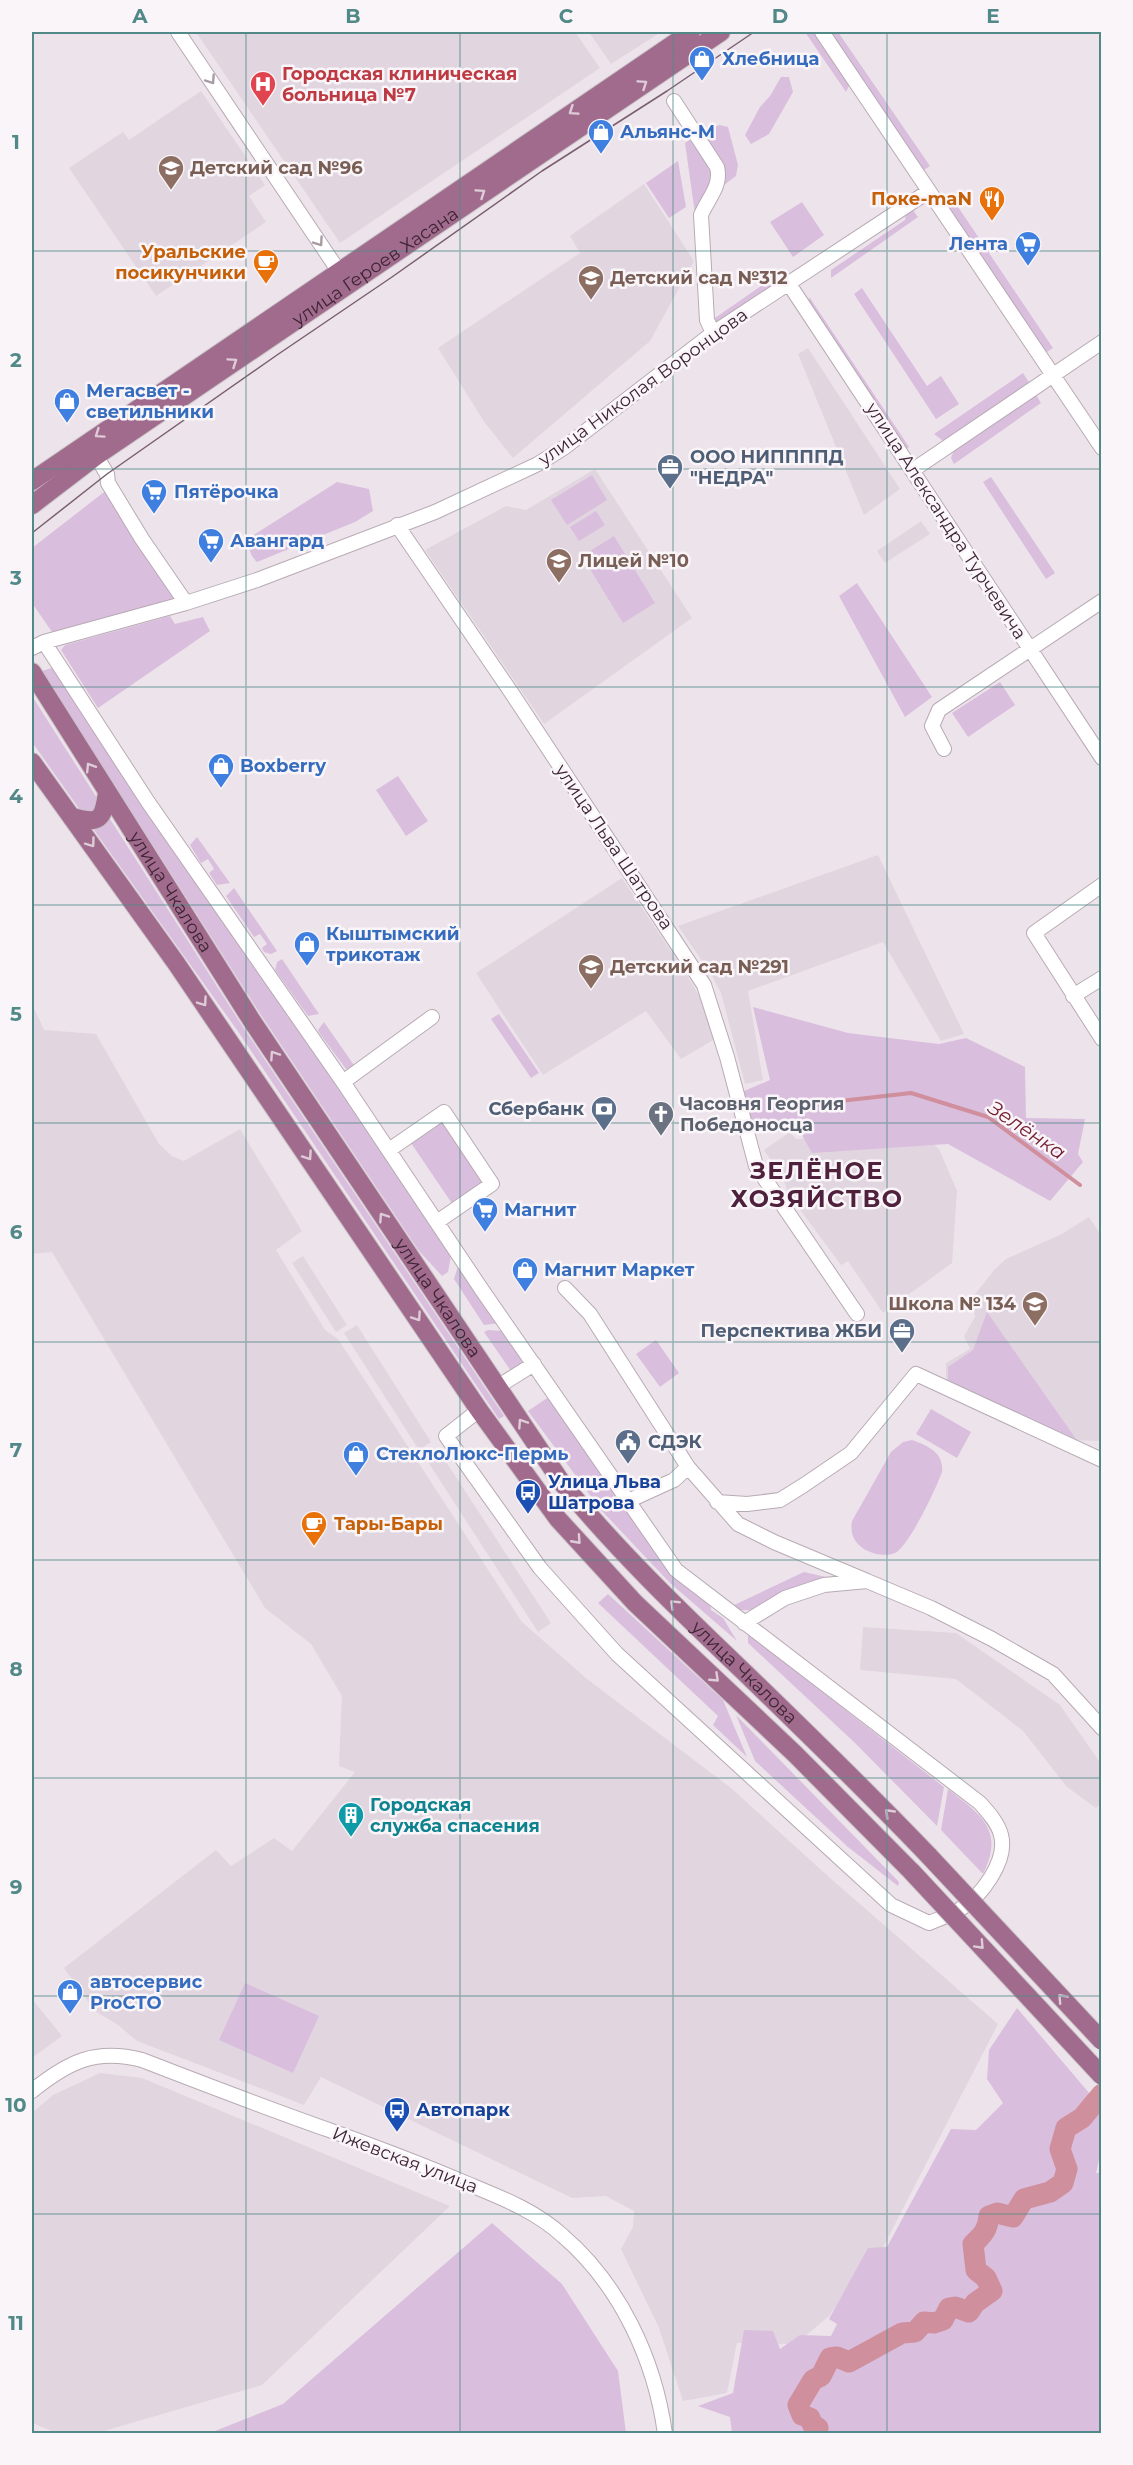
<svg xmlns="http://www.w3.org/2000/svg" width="1133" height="2465" font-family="Montserrat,sans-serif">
<rect width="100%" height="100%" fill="#ede4eb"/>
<path fill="#e1d5df" d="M196,32H575L600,68L340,243Z
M589,32H661L611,64Z
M201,91L265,185L249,196L266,222L156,296L69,168L123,132L129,140Z
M644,184L694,261L650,341L513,458L485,423L438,348L580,253L570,236Z
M808,348L900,489L864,515L798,354Z
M595,469L692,618L544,724L425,550L506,506L526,510Z
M921,521L930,534L885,563L877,551Z
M878,855L964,1034L941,1041L883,942L748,991L763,1080L745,1084L721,993L711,974L678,926Z
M622,878L685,972L705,1006L715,1039L681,1059L646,1011L543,1075L476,973Z
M32,1004L44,1030L96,1034L159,1144L172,1156L184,1161L240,1129L302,1231L276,1250L325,1330L338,1339L522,1622L587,1679L731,1788L830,1878L998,2024L876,2261L855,2276L830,2315L796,2344L737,2343L727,2393L683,2401L659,2328L621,2249L633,2227L634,2211L606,2196L572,2198L321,2077L304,2105L137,2041L118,2025L95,2011L64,1968L216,1850L231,1866L274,1838L292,1851L355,1772L339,1766L342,1696L311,1644L265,1608L52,1252L32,1254Z
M790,1132L796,1139L919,1132L939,1149L957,1191L952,1263L883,1313L848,1261L841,1265L790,1196L782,1177L764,1150Z
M1089,1217L1101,1235V1441L1071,1440L946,1383V1363L970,1349L964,1336L975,1317L972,1298L995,1269L1006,1259L1062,1234Z
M303,1256L347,1325L336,1332L292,1263Z
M357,1325L431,1442L419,1450L344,1333Z
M441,1454L551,1623L538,1632L428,1462Z
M863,1627L956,1633L1060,1705L1101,1764V1804L1096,1808L1067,1787L1023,1731L956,1679L860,1670Z
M32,1999L62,2036L32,2058Z
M100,2073L142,2078L450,2206L262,2385L97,2433H57L32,2423V2113L53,2095Z"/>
<path fill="#dabedd" d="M805,32H816L848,79L849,86L846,92Z
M830,32H838L930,166L924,170Z
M781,77H789L793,92L769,134L751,144L745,135L760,107L770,96Z
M720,125L728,127L738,165L736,176L720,188L698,132Z
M695,136L715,177L695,214L685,143Z
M678,161L686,207L669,218L646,183Z
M952,198L1053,348L1044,354L944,204Z
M802,202L824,235L793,257L770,222Z
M912,209L918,217L831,278V270L905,220L906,213Z
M774,277L780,286L717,323L712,320Z
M862,288L927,386L941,376L959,404L936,419L854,294Z
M810,298L909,447L903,451L804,302Z
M1023,373L1030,384L947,439L943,441L934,434Z
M1035,393L1041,403L954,464L951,458L954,450Z
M592,475L607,500L567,525L551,500Z
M991,477L1055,573L1046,579L983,482Z
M337,482L369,489L373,511L355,522L257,562C249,554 247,547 252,536Z
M108,489L178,598L52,632L32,603V548Z
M596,511L605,525L579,541L570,527Z
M614,536L655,603L623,623L582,556Z
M857,583L932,697L905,717L839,596Z
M170,616L175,624L203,617L210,631L98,708L61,650L65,645Z
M55,667L435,1224L431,1227L451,1256L448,1272L442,1276L419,1251L261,1015L42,671Z
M1000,682L1015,705L968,737L952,713Z
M32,696L97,798L98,803L94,811L90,813L80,810L32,742Z
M398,776L428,821L406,836L376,790Z
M110,819L243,1027L504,1416L499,1419L237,1030L94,830Z
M197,837L230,883L217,885L209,873L214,869L208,859L201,863L190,845Z
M234,888L277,951L271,954L264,952L262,948L267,944L260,934L254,937L226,896Z
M282,959L319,1014L308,1016L275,970L277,962Z
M753,1007L848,1033L939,1044L966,1038L1025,1067L1026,1118L1085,1119L1078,1154L1083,1162L1050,1201L948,1144L812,1153L798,1128L751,1130L744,1091L770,1080Z
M499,1014L539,1073L531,1078L491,1019Z
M324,1022L356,1068L346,1069L320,1034L318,1030Z
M444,1117L487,1181L453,1205L409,1140Z
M460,1259L501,1323L484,1325L454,1279Z
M987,1312L1076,1439L948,1382V1367L973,1350Z
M488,1330L501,1331L512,1347L517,1345L522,1358L521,1365L511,1371L484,1332Z
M656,1340L679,1373L660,1387L636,1354Z
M550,1396L663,1562L710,1604L711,1610L723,1618L737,1641L670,1583L601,1510L528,1411Z
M931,1409L971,1432L957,1458L916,1434Z
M912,1440C929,1446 944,1453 942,1472C936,1489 909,1546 895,1553C886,1557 872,1554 864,1549C853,1542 850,1532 852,1521L891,1452L903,1442Z
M804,1572L826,1577L775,1598L750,1610H735L732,1606Z
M608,1594L723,1700L747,1757L713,1725L718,1716L598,1603Z
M748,1634L944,1787L937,1826L855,1743L748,1643Z
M736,1715L899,1882L898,1886L848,1847L755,1761Z
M948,1789C981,1815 1005,1830 983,1874L941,1830Z
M245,1983L319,2016L293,2073L219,2040Z
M1017,2008L1101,2107V2151L1096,2173H1102L1101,2433H732L730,2417L698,2406L733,2393L744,2330L773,2331L780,2349L800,2335L831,2336L837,2324L829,2319L868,2248L887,2247L951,2129L976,2130L1003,2103L987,2079L989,2050Z
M492,2223L562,2284L618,2371L626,2433H210L283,2404Z"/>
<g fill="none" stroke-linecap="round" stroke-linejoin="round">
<path stroke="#cf8f9c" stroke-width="4" d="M814,1104L911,1093L988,1117L1080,1185"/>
<path stroke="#cf8f9c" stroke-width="21" d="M816,2434L818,2428L812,2424L810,2418L802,2415L798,2405L813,2380L821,2376L830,2358L837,2357L849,2362L902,2333L915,2332L924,2322L934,2323L943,2320L949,2308L955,2307L969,2312L975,2303L992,2291L986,2278L976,2270L973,2244C983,2235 988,2229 989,2216L997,2213L1013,2217L1024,2199L1050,2192L1063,2183L1067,2169L1060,2149L1066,2128L1082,2118L1102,2094"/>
<g stroke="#b8aab4" stroke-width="16">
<path id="minor" d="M178,32L344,279
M822,32L1102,448
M674,101L717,167C722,186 708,198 701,215L707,320L713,333
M789,284L1102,758
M96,456L107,474L108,483L142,539L186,603
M913,470L1102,342
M397,525L513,695L704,985L727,1057L756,1166L857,1314
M44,642L148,802L343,1082L482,1290L676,1570L980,1803C988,1812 998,1823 1001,1835C1008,1861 981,1897 959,1910C950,1915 939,1919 929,1923L891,1905L617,1654L540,1568L446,1436L479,1410
M32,648L44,642L186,603L257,580L435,512L538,464L565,447L713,333L929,191
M944,749L932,726L939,710L1102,601
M1102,885L1034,933L1102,1039
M1073,996L1102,978
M343,1082L432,1017
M389,1150L444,1112L492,1184L437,1222
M565,1288L590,1314L688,1467L738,1524L774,1542L867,1581
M497,1387L534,1364
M628,1501L674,1480L688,1467
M717,1502L747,1504L780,1500L804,1485L851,1453L916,1374L1102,1460
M744,1623L785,1598L824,1585L867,1581L931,1608L992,1639L1053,1674L1102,1728
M32,2091C68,2062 95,2048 142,2060C204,2084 266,2108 329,2130C376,2147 422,2164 468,2184C502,2198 536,2211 563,2236C620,2285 655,2360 665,2434"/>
</g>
<g stroke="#c9c2c6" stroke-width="20">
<g id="major">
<path d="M32,481L691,32"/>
<path id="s1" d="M32,505L96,456L721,32"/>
<path id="s2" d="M32,672L252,1021L562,1483C617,1550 679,1610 742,1670C805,1731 868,1792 929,1856"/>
<path d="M32,762L176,963L479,1410L558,1519L635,1603L795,1754L912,1872"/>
<path d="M72,817C99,824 103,821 107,793"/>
</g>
</g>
<use href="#minor" stroke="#fff" stroke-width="14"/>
<use href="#major" stroke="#a06b8c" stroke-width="18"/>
<path stroke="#795f6f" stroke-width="1.5" d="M32,533L107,474L277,355L392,277L542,171L667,91L754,32"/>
<g stroke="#c9c2c6" stroke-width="20" stroke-linecap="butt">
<path id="major-bridge" d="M929,1856L1102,2041
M912,1872L1102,2076"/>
</g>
<use href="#major-bridge" stroke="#a06b8c" stroke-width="18"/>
</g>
<defs><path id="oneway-chevron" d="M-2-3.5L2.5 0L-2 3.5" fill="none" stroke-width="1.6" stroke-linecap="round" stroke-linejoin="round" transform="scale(1.5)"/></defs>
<g stroke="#a89ca4">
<use href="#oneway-chevron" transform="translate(211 80) rotate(56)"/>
<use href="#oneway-chevron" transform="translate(319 242) rotate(55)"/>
</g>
<g stroke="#deccd8">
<use href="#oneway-chevron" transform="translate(643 84) rotate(-34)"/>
<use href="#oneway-chevron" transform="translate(573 111) rotate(146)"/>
<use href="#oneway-chevron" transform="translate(481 193) rotate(-34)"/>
<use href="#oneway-chevron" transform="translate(233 362) rotate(-34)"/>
<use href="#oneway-chevron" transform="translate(99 434) rotate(145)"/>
<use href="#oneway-chevron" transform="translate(90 767) rotate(-122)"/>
<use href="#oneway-chevron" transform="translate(91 843) rotate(54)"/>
<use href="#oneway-chevron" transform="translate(203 1002) rotate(55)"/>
<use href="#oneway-chevron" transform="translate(274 1055) rotate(-124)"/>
<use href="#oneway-chevron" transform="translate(308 1156) rotate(56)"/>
<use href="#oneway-chevron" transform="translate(383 1217) rotate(-124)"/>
<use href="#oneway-chevron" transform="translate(417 1317) rotate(56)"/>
<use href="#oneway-chevron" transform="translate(522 1423) rotate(-124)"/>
<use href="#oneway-chevron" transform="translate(577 1540) rotate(48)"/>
<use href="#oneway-chevron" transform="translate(674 1604) rotate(-136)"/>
<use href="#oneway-chevron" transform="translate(715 1678) rotate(43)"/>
<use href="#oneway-chevron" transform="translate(889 1813) rotate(-134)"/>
<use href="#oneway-chevron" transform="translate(980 1945) rotate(47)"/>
<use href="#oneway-chevron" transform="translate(1062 1998) rotate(-133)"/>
</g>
<path fill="none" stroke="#518888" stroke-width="1.5" stroke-opacity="0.55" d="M246,32V2434M460,32V2434M673,32V2434M887,32V2434M32,251H1102M32,469H1102M32,687H1102M32,905H1102M32,1123H1102M32,1342H1102M32,1560H1102M32,1778H1102M32,1996H1102M32,2214H1102"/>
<defs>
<g id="shop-pin" transform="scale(1.35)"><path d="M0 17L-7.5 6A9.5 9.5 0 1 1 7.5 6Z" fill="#3f7fe0" stroke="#f9f5f9"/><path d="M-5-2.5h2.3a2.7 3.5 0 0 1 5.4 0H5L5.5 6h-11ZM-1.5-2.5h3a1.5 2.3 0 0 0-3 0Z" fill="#fff"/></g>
<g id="hospital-pin" transform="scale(1.35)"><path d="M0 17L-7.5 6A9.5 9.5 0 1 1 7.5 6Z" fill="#e0444e" stroke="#f9f5f9"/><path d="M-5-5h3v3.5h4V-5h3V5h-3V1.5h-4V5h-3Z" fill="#fff"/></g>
<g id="school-pin" transform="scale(1.35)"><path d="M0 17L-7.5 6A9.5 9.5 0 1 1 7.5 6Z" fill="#8d6e63" stroke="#f9f5f9"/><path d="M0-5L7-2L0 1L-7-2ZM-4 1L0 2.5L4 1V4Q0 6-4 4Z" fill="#fff"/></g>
<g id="restaurant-pin" transform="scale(1.35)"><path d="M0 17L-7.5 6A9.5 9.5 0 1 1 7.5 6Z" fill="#e8710a" stroke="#f9f5f9"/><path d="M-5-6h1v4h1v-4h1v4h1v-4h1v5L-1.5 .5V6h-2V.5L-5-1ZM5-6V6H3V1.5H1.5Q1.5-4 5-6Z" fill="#fff"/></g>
<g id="supermarket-pin" transform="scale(1.35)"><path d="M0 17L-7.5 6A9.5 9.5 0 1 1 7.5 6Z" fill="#3f7fe0" stroke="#f9f5f9"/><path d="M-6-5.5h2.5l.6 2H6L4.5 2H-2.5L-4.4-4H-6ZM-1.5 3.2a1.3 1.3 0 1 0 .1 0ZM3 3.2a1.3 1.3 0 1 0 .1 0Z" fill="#fff"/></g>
<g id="cafe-pin" transform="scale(1.35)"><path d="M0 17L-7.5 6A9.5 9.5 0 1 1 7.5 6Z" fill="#e8710a" stroke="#f9f5f9"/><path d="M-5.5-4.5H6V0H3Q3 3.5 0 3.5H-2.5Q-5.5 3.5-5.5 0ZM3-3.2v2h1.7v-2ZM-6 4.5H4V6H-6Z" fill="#fff"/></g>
<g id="office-pin" transform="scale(1.35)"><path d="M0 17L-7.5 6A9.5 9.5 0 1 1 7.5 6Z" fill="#5c6f8a" stroke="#f9f5f9"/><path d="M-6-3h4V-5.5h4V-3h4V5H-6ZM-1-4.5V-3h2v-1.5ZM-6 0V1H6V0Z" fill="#fff"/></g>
<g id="bank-pin" transform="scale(1.35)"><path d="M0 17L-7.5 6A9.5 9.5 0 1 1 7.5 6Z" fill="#5c6f8a" stroke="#f9f5f9"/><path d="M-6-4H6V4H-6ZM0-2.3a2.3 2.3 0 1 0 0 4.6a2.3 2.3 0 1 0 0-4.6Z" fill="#fff"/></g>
<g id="church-pin" transform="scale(1.35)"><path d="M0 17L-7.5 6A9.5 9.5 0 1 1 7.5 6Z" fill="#6b7280" stroke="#f9f5f9"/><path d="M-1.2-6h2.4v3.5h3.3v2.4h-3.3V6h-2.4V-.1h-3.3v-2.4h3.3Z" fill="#fff"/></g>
<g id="civic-pin" transform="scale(1.35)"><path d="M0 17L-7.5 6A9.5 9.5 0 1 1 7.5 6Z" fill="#5c6f8a" stroke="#f9f5f9"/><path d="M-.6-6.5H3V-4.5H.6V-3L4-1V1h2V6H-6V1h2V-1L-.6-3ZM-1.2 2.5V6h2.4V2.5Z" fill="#fff"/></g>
<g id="bus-pin" transform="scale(1.35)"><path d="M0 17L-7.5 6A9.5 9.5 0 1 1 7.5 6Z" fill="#1a4fb4" stroke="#f9f5f9"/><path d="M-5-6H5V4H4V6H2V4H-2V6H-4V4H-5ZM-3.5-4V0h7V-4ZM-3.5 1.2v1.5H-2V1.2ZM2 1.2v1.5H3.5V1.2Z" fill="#fff"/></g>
<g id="building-pin" transform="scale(1.35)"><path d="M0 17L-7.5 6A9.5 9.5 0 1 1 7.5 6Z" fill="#0f9aa8" stroke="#f9f5f9"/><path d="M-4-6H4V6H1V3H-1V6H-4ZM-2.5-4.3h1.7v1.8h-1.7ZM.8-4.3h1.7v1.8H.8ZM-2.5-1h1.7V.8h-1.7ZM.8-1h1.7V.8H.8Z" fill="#fff"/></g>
</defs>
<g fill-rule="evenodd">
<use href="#shop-pin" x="702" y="59"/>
<use href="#hospital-pin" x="263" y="84"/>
<use href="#shop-pin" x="601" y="132"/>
<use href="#school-pin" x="171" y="168"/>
<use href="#restaurant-pin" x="992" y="199"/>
<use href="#supermarket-pin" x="1028" y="244"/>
<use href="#cafe-pin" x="266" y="262"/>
<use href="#school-pin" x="591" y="278"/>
<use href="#shop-pin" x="67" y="401"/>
<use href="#office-pin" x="670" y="467"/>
<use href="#supermarket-pin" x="154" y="492"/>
<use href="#supermarket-pin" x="211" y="541"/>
<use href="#school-pin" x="559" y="561"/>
<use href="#shop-pin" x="221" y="766"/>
<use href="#shop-pin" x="307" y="944"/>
<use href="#school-pin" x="591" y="967"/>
<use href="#bank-pin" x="604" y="1109"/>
<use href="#church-pin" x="661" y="1114"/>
<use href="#supermarket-pin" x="485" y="1210"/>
<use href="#shop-pin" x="525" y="1270"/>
<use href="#school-pin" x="1035" y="1304"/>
<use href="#office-pin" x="902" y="1331"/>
<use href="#civic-pin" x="628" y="1442"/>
<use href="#shop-pin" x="356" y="1454"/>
<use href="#bus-pin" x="528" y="1492"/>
<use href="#cafe-pin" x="314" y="1524"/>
<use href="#building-pin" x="351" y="1815"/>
<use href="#shop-pin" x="70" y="1992"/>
<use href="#bus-pin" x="397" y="2110"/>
</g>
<g text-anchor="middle" stroke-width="5" stroke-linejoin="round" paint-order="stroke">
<g font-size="18" font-weight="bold" fill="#366cbe" stroke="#f9f5f9" text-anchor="start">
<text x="722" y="65">Хлебница</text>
<text x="620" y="138">Альянс-М</text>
<text x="1008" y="250" text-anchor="end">Лента</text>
<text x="86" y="397">Мегасвет -<tspan x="86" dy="21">светильники</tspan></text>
<text x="174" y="498">Пятёрочка</text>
<text x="230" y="547">Авангард</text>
<text x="240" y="772">Boxberry</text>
<text x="326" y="940">Кыштымский<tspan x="326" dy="21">трикотаж</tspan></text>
<text x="504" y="1216">Магнит</text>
<text x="544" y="1276">Магнит Маркет</text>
<text x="376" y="1460">СтеклоЛюкс-Пермь</text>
<text x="90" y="1988">автосервис<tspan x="90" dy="21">ProСТО</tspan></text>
</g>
<g font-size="18" font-weight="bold" fill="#be3a42" stroke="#f9f5f9" text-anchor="start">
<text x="282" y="80">Городская клиническая<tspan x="282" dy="21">больница №7</tspan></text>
</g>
<g font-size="18" font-weight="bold" fill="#785e54" stroke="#f9f5f9" text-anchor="start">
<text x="190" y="174">Детский сад №96</text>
<text x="610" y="284">Детский сад №312</text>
<text x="578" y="567">Лицей №10</text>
<text x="610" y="973">Детский сад №291</text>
<text x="1016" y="1310" text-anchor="end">Школа № 134</text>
</g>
<g font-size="18" font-weight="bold" fill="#c56008" stroke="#f9f5f9" text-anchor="end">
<text x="972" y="205">Поке-maN</text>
<text x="246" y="258">Уральские<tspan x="246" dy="21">посикунчики</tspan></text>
<text x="334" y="1530" text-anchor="start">Тары-Бары</text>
</g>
<g font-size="18" fill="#3e2434" stroke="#f9f5f9">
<text dy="6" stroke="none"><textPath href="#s1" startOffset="418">улица Героев Хасана</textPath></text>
<text transform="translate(643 387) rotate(-36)" y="6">улица Николая Воронцова</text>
<text transform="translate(946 521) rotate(57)" y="6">улица Александра Турчевича</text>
<text transform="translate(614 847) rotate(56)" y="6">улица Льва Шатрова</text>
<text dy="6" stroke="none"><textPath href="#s2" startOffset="260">улица Чкалова</textPath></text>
<text dy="6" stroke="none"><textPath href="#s2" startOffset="746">улица Чкалова</textPath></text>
<text dy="6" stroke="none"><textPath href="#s2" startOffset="1232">улица Чкалова</textPath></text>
<text transform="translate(405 2160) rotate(21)" y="6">Ижевская улица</text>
</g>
<g font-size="18" font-weight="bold" fill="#4e5e75" stroke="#f9f5f9" text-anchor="start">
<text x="690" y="463">ООО НИППППД<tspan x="690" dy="21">"НЕДРА"</tspan></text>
<text x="584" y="1115" text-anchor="end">Сбербанк</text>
<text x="882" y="1337" text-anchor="end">Перспектива ЖБИ</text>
<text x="648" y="1448">СДЭК</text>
</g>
<g font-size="18" font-weight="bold" fill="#5b616d" stroke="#f9f5f9" text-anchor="start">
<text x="680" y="1110">Часовня Георгия<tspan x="680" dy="21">Победоносца</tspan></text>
</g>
<g font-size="18" font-weight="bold" fill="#164399" stroke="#f9f5f9" text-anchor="start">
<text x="548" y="1488">Улица Льва<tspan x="548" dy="21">Шатрова</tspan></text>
<text x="416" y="2116">Автопарк</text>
</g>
<g font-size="18" font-weight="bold" fill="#0d838f" stroke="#f9f5f9" text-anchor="start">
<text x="370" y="1811">Городская<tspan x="370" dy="21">служба спасения</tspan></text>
</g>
<g font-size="20" font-style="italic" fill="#772132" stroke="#f9f5f9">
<text transform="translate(1027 1130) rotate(34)" y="7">Зелёнка</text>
</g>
<g font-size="24" font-weight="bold" letter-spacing="1.5" fill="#4f213d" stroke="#f9f5f9">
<text x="817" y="1179">ЗЕЛЁНОЕ<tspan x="817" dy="28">ХОЗЯЙСТВО</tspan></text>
</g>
</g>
<rect width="1133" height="2465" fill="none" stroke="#f9f5f9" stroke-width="66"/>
<rect x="33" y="33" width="1067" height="2399" fill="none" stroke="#518888" stroke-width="2"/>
<g font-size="20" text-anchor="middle" font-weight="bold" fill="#518888">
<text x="140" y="23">A</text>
<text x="353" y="23">B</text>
<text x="566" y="23">C</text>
<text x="780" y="23">D</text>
<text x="993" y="23">E</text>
<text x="16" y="149">1</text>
<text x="16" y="367">2</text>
<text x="16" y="585">3</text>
<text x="16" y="803">4</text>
<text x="16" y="1021">5</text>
<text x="16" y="1239">6</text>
<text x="16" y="1457">7</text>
<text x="16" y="1676">8</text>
<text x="16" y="1894">9</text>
<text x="16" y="2112">10</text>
<text x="16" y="2330">11</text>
</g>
</svg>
